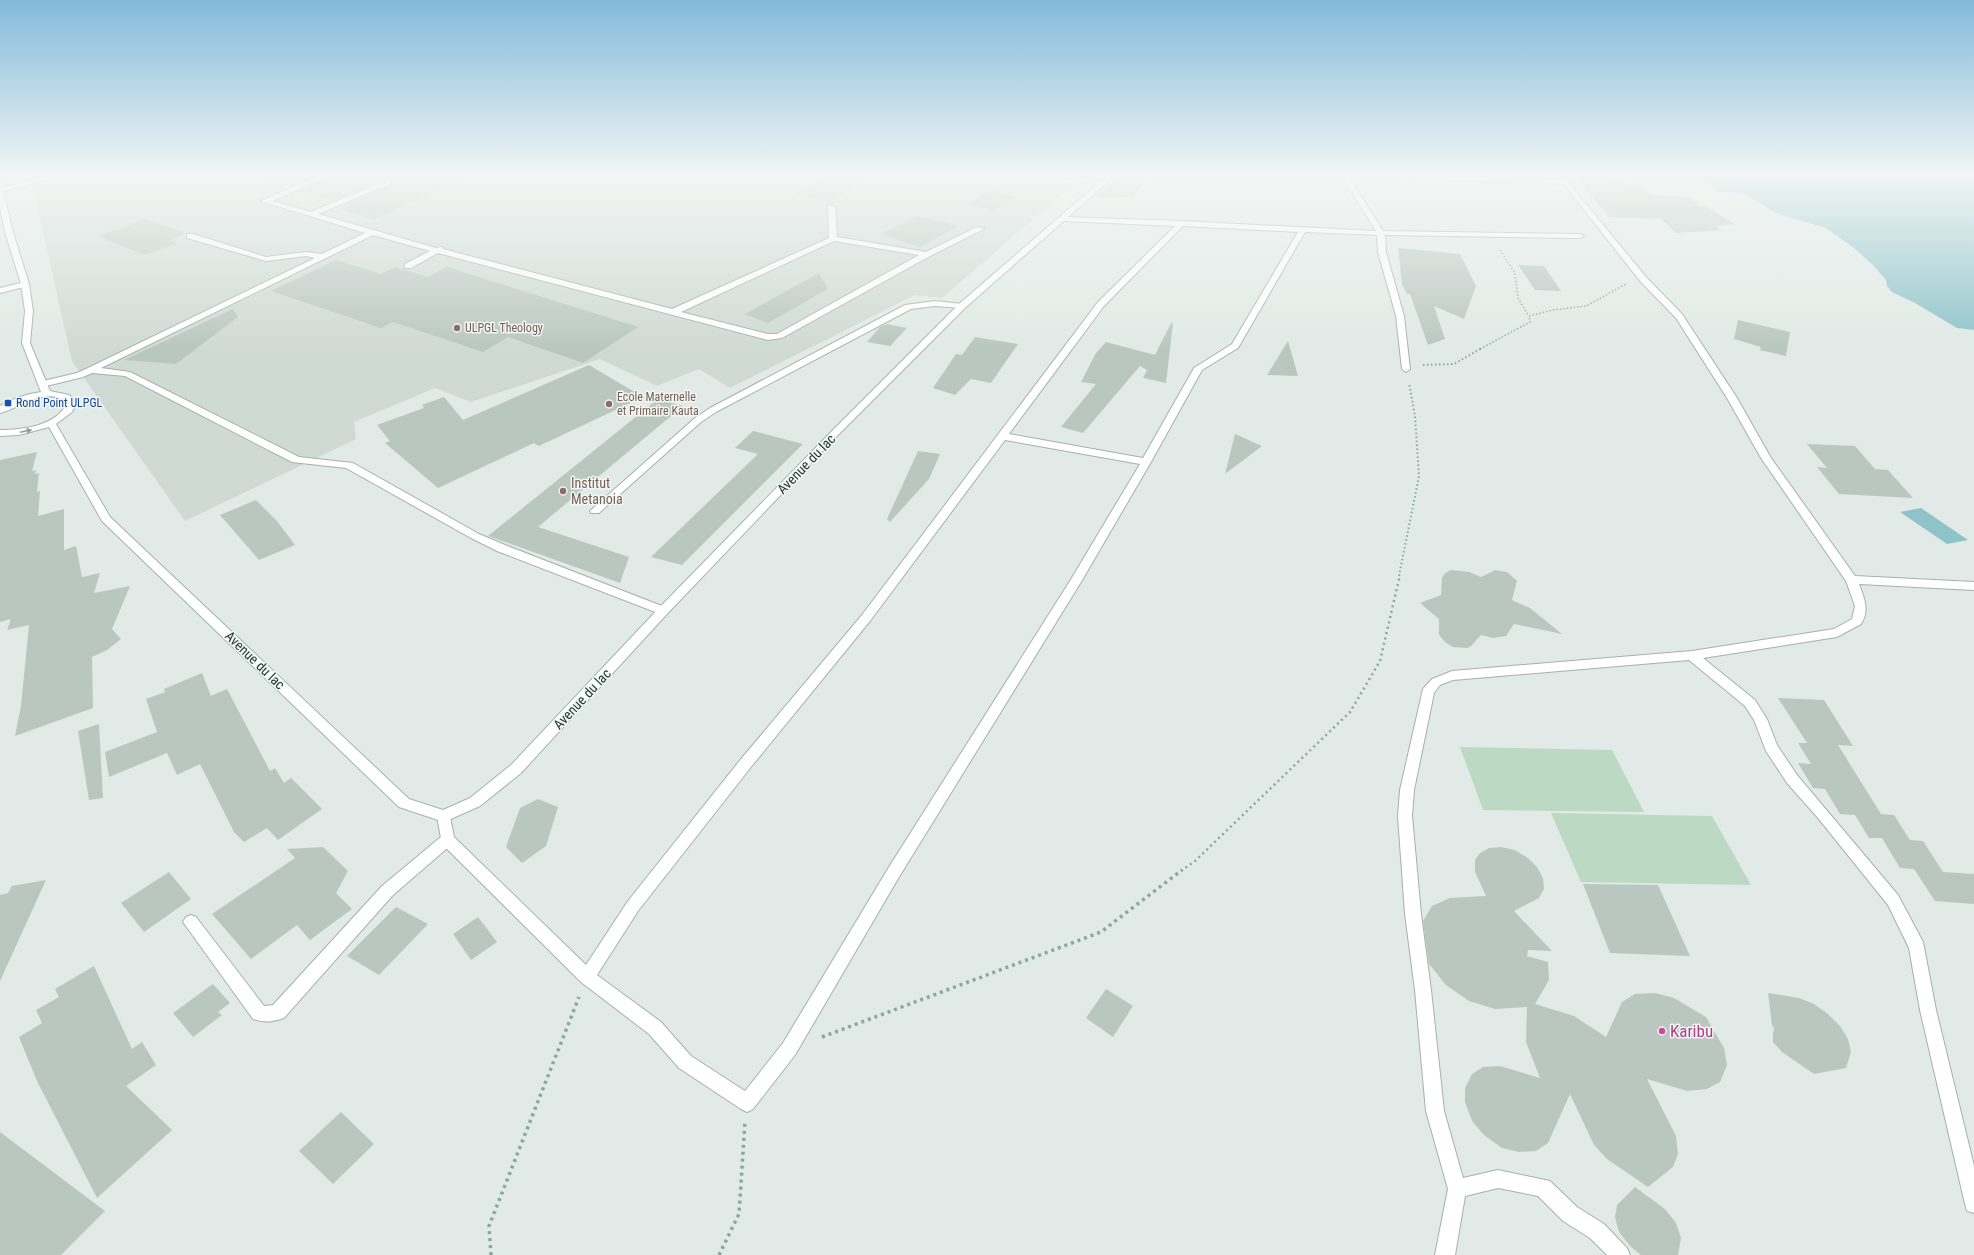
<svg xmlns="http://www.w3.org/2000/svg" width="1974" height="1255" font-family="'Roboto Condensed',sans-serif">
<rect width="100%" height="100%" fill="#e1eae6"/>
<path fill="#d0dad5" d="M90,174H1033L1074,184L942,298L915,295L730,388L699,369L657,386L600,359L471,402L435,388L354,422L356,439L185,521L72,361L33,187Z"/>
<path fill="#bcd9c3" d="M1460,747L1612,750L1644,812L1483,810Z
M1551,813L1712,816L1751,885L1581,882Z"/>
<path fill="#8fc3ca" d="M1974,174V330L1957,328L1915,303L1892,292L1887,286L1886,280L1874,266L1854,248L1826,228L1778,214L1744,194L1714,191L1703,179L1692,175Z
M1921,508L1968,540L1947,544L1900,512Z"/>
<path fill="#bac7c1" d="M263,174H318L288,188L262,180Z
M334,174H473L374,220L340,209L349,205L345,204L392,184V180H386L334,201L299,191Z
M824,174H869L832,202L796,195Z
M1123,174H1153L1132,197L1096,196Z
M1581,174H1602L1635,186H1641L1651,195L1691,197L1700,206H1705L1735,224L1715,226L1721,230L1676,233L1661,219L1610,217L1577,181Z
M991,190L1016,197L993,211L967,204Z
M917,216L959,226L920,247L881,234Z
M146,219L185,233L170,240L177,243L144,255L98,236Z
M1398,248L1460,254L1476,286L1464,319L1434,306L1445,339L1428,345L1410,294H1407L1402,284Z
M336,260L381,274L395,267L428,277L447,267L638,327L583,363L508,337L483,352L393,322L381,328L271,291Z
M1518,265L1544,266L1561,291L1535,290Z
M819,273L828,289L768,323L745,314Z
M233,309L238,317L176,364L124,360Z
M1738,320L1790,332L1786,356L1760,350L1761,347L1734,339Z
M1171,323H1173L1166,383L1143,378L1147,370L1140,366L1083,433L1061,427L1096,384L1081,382L1096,353L1106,342L1155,355Z
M887,324L907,328L890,346L867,342L880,327Z
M975,337L1018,344L991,383L971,379L955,395L933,388L956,354L962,355Z
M1288,341L1298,376L1267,375Z
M589,365L643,397L539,446L534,443L438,488L385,443L390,441L377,425L424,408L422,405L444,397L463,420Z
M658,399L683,406L538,527L629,557L620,583L488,536Z
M753,431L803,444L682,565L651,557L758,454L735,448Z
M1235,434L1262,446L1225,474Z
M1807,444L1855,446L1875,469L1888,470L1913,498L1839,494L1817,467L1827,468Z
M918,451L940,454L929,479L890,522L887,519Z
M37,452L32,471L36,470L35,474L39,473L37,492L40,491L38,516L64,509V550L76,546L82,577L100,573L94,593L130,586L112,629L121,639L107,650L92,657L93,708L15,736L21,706L29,625L7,630L11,619L0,622V460Z
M256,500L277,521L295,545L259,560L220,515Z
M1451,570L1469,572L1481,577L1495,570L1507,572L1517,581L1512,600L1530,608L1562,634L1514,624L1506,636L1493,638L1481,635L1471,646L1467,648L1453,647L1446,643L1439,635V619L1420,603L1441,595L1442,578L1445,573Z
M202,673L211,696L227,689L270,771L275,768L284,783L291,778L322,809L278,840L267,828L244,842L234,832L200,764L177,775L167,753L109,777L105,752L157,732L146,699L165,692L164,689Z
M1778,698L1824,700L1853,746L1838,745L1881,814L1894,815L1910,840L1923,841L1943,872L1974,874V904L1935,901L1914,869L1900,868L1882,838H1869L1855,815L1840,814L1825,789L1813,788L1798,763L1811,764L1798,743H1807Z
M99,724L103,798L89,800L78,731Z
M538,799L558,807L546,846L522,863L506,847L520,808Z
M323,847L348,871L336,893L352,909L310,940L297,925L251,959L212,914L295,858L287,849Z
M1501,847L1515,850L1528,858L1537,867L1543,878L1544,889L1539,898L1514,911L1552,951L1528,950L1527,956L1548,962L1549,980L1535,1004L1574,1016L1606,1037L1622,1002L1635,994L1655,993L1674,998L1706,1017L1724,1048L1727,1065L1720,1082L1707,1089L1687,1091L1647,1079L1676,1136L1678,1154L1673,1167L1648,1187L1607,1159L1594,1145L1570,1094L1548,1143L1536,1151L1519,1152L1502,1148L1484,1135L1472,1121L1465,1102V1088L1472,1074L1483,1067L1500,1066L1540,1078L1526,1042L1527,1007L1495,1009L1469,1001L1446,985L1429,964L1423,921L1432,906L1450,898L1486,896L1475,872V860L1480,853L1489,848Z
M169,872L191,899L144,932L121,903Z
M46,880L0,981V895L8,893L12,886Z
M1583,884L1658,885L1690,956L1610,953Z
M396,907L428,924L379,975L347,956Z
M478,917L497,942L471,960L453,934Z
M94,966L132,1049L142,1042L156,1065L126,1086L172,1130L97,1198L37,1081L19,1037L42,1023L36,1010L59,997L55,989Z
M213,984L230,1003L218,1012L222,1015L193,1037L173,1013Z
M1106,989L1133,1006L1113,1037L1086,1018Z
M1768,993L1799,998L1814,1004L1828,1014L1840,1026L1848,1039L1851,1052L1846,1068L1814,1074L1782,1052L1773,1042V1034L1774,1028L1772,1025Z
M341,1112L374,1144L333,1184L299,1151Z
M0,1132L105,1211L61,1255H0Z
M1635,1187L1665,1209L1676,1223L1681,1238L1678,1255H1641L1630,1246L1619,1232L1615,1217L1617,1205Z"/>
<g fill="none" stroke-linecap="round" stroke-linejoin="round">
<g stroke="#a4b1ac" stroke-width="2">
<path id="service" d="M323,174H333L272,201L310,212L387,181H391V183L318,214L436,248L442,247L443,249L672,309L829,238L828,205L835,207L837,237L926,252L977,227L984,229L930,256L782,338L768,340L438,253L411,268H405V264L430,251L373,235L101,368L130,372L299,457L353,463L479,534L505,545L667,608L669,611L667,614L663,615L497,551L471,538L346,468L292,462L125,376L92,373L83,377L42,387L39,386V382L77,373L88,368L315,258L306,256L266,261L187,238V234H193L266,257L306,252L322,254L365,233L261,201ZM834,241L919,255L777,334H768L681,312Z
M1563,181H1567L1646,277L1682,314L1737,398L1771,458L1855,576L1974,582V590L1859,584C1864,598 1870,610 1861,624L1837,637L1703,658L1755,700L1767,719L1777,745L1797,775L1898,895L1923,942L1936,1010L1974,1166V1213L1967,1211L1965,1204L1920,1010L1909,948L1888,905L1818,818L1787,783L1766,751L1754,720L1745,706L1689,660L1453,680L1440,685L1434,693L1414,790L1412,816L1421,914L1431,990L1444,1111L1463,1178L1498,1170L1550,1181L1577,1207L1604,1224L1627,1248L1630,1255H1607L1590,1238L1563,1221L1538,1196L1498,1188L1465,1196L1455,1255H1435L1448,1189L1426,1111L1415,990L1405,914L1398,816L1400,790L1423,689L1432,679L1452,671L1692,651L1834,629L1852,619L1855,606L1846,581L1761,458L1727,398L1676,318L1640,281L1563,183Z
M935,301L962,304L966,306L962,308L935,306L911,309L716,412L701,422L599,513H591L590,511L695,418L710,408L905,305Z
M447,834L452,836L454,840L452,844L392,896L284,1018C272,1022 265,1023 253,1019L183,922L186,917L191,915L196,917L264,1006L273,1005L382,886L442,836Z"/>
</g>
<g stroke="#a4b1ac" stroke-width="2">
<path id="minor" d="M58,174H72L0,192V188Z
M1054,174H1068L1105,184L1102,186Z
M1347,174L1383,231L1580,234L1584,236L1580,238L1385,235L1386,252L1404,316L1410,369L1406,372L1402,369L1396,316L1378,252L1377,235L1305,232L1238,348L1202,370L1151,462L1081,582L899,877L795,1055L753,1109L747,1112L741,1109L679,1068L649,1034L581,982L442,844L437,816L439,812L444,810L449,812L454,837L586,965L628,901L741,759L862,615L1098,302L1175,226L1063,221H1060V217L1182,221L1376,231L1341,175ZM1183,226L1298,232L1232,344L1194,368L1143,458L1009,434L1104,306ZM1005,440L1140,464L1070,581L889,867L783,1043L745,1091L691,1056L661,1022L597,975L638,911L751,767L870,621Z
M25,282H28V286L0,293V288Z"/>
</g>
<g stroke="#a1b5ad" stroke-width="2">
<path id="secondary" d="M1109,174H1117L965,308L835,438L667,614L521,773L480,806L444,822L399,807L102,521L49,427L19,435L0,436V430C22,430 57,426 67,403C47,385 20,408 0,413V406C12,399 27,394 41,392L22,343L25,311L21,284L5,232L0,207V189L3,191L13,232L29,284L33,311L30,343L50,391L69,395L77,402L72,412L56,424L110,517L409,799L443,810L470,798L511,765L659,608L829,434L959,304Z
M1327,174H1403L1565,180L1571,179L1573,174H1580L1575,181L1565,184L1330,176Z"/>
</g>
<path stroke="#85aa9d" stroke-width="1.5" stroke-dasharray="1.5 2" stroke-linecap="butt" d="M1500,250L1515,273L1518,298L1529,316
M1480,349L1530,322L1529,316L1553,310L1586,306L1626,284"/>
<path stroke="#85aa9d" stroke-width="2" stroke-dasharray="1.5 2.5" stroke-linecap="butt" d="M1423,365L1454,364L1482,348
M1399,576L1419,476L1415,416L1409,383"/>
<path stroke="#85aa9d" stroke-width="2.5" stroke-dasharray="2 3.5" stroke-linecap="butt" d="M1181,871L1195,861L1350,712L1380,661L1400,575"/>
<path stroke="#85aa9d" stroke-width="3.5" stroke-dasharray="3 4" stroke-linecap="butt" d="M822,1037L1101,932L1182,870
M491,1255L489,1226L579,997
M719,1255L739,1214L745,1122"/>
<use href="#service" fill="#fff" fill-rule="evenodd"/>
<use href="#minor" fill="#fff" fill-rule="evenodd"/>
<use href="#secondary" fill="#fff" fill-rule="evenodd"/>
</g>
<defs><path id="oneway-solid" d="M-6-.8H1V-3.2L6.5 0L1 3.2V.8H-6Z"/></defs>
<use fill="#919c98" href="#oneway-solid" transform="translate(26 431) rotate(-12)"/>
<linearGradient id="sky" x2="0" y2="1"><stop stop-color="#84badc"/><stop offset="0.5" stop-color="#f2f6f4"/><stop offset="1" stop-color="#f2f6f4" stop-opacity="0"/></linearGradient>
<rect width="1974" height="350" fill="url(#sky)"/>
<g fill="#8d6e63" stroke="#f1f7f4" stroke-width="1.5">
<circle cx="457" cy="328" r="4"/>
<circle cx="609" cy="404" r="4"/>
<circle cx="563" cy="491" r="4"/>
</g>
<rect fill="#1a4fb4" stroke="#f1f7f4" stroke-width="1.5" x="4" y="399" width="8" height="8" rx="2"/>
<circle fill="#d1479c" stroke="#f1f7f4" stroke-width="1.5" cx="1662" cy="1031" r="4"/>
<g text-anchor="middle" stroke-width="3" stroke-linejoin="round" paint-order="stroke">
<g font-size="12" fill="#785e54" stroke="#f1f7f4" text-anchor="start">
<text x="465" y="332">ULPGL Theology</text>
<text x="617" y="401">Ecole Maternelle<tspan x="617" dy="14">et Primaire Kauta</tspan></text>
</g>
<g font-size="12" fill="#164399" stroke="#f1f7f4" text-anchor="start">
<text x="16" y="407">Rond Point ULPGL</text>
</g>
<g font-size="14" fill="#233932" stroke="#f1f7f4">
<text transform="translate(806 464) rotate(-46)" y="5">Avenue du lac</text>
<text transform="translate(255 660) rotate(44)" y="5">Avenue du lac</text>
<text transform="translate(582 699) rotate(-47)" y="5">Avenue du lac</text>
</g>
<g font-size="14" fill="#785e54" stroke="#f1f7f4" text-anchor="start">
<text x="571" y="488">Institut<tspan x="571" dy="16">Metanoia</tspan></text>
</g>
<g font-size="17" fill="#b23c85" stroke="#f1f7f4" text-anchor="start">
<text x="1670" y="1037">Karibu</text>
</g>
</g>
</svg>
